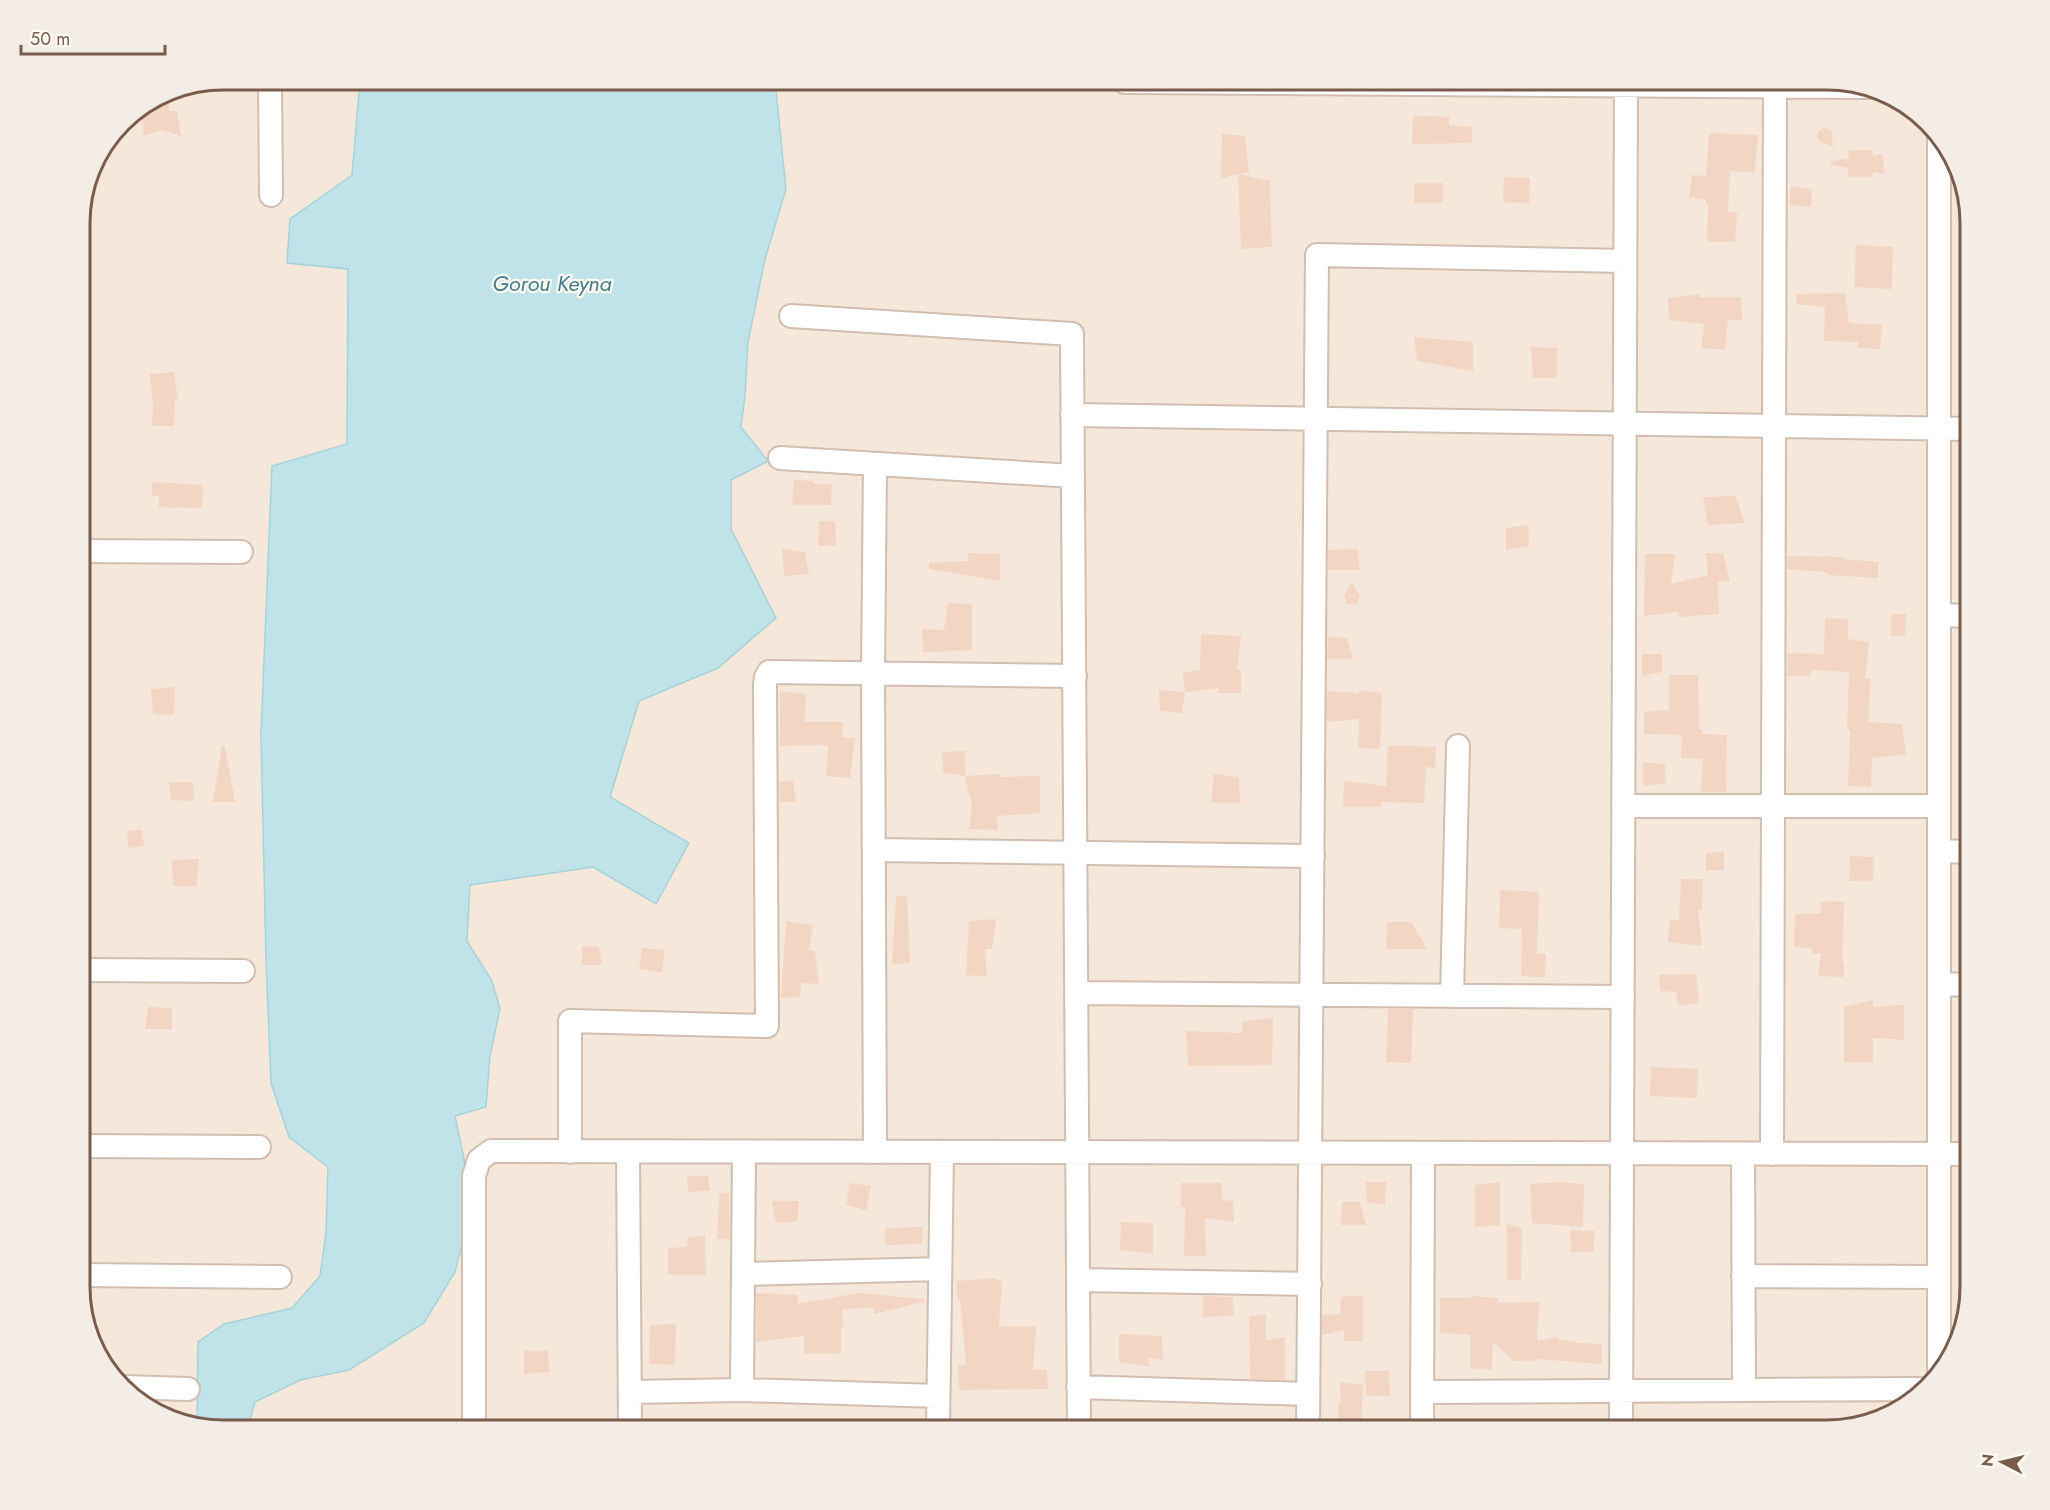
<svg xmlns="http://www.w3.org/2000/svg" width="2050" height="1510" font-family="Jost,sans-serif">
<rect width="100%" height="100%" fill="#fdf6ec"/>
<path fill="#f5e8da" d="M223,80H360L352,175L290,220L287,263L348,268L347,444L272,466L261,733L266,960L271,1083L289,1137L328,1167L326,1232L320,1276L292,1308L224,1324L198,1342L197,1426L177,1423L136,1401L99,1358L80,1296V213L94,160L128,115L168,90Z
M775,80H1827L1873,87L1914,109L1956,159L1970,223V1287L1963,1333L1941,1374L1891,1416L1827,1430H247L255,1402L300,1380L349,1370L467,1173L455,1116L490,1056L500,1009L492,981L467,941L470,885L593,867L656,904L664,827L610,797L639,701L718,668L776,618L731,530V480L745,396L748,342L765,259L786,189Z"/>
<path fill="#bfe3e8" stroke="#a5d3da" stroke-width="1.5" d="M360,80H775L786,189L765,259L748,342L745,396L741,427L768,461L731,480V529L776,618L718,668L639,701L610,797L689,843L656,904L593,867L470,885L467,941L492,981L500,1009L490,1056L486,1107L455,1116L467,1173L466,1229L455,1272L424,1323L349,1370L300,1380L255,1402L247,1430H223L197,1426L198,1342L224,1324L292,1308L320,1276L326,1232L328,1167L289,1137L271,1083L266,960L261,733L272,466L347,444L348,269L287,263L290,219L352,175Z"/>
<path fill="#f3d5c3" d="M168,90L169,111H177L181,136L162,130L144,136L141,112H146V104Z
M1413,116L1449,117V125L1472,127V143L1412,144Z
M1823,128L1830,129L1832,132L1833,147L1821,142L1817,138L1818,132Z
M1709,133L1758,135L1755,172L1730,171L1728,212H1737L1735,242H1707L1708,205H1706V200L1689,197L1692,175L1706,176Z
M1222,134L1245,136L1249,172L1221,178Z
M1849,150H1873V156L1883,154L1884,174L1873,172V177H1848V168L1831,165V161L1848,159Z
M1238,174L1270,181L1272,247L1241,249Z
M1504,177L1530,178L1529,203L1503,202Z
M1414,183H1443V203H1414Z
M1791,186L1812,189L1811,207L1789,205Z
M1856,245L1893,247L1892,289L1854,287Z
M1845,293L1849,323L1882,325L1880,349L1857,348L1858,342L1824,341L1825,307L1796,304L1797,294Z
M1700,294L1699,297H1741L1742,320H1728L1725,350L1701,348L1704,324L1669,320L1668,298Z
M1414,337L1473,342V371L1417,361Z
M1531,347L1557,348V378H1533Z
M174,372L178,400H175L174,426H152L153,404L150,374Z
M794,480L813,481L814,484H832L831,505H792Z
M152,482L203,485L202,508L159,507V496H152Z
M1736,496L1744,523L1708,525L1703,497Z
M819,521H835L836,545L818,546Z
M1528,525L1529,546L1506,550V528Z
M782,549L805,552L809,574L784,576Z
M1357,549L1360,570H1328V550Z
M967,553L1000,554V581L929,569V563L969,561Z
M1706,553H1723L1730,581L1718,582L1719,614L1679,617V612L1644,616L1645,554H1675L1671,584L1708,575Z
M1787,556L1844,557V559L1878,562V578L1827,575V572L1787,569Z
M1351,582L1360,596L1357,605L1347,604L1344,596Z
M948,603L972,604V650L923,652L922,629L944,630Z
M1891,614H1906L1905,636H1891Z
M1825,618L1848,619V639L1869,642L1865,679H1870L1869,722L1902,724L1906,754L1872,758L1871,787L1848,786L1850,730H1847L1849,672L1811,670V676H1787L1788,653L1824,654Z
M1201,634L1241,636L1237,670H1241V693H1218V688L1185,692L1183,673L1200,670Z
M1328,637L1347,638L1353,659H1327Z
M1642,654H1662V672L1642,676Z
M1669,675H1698L1699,729H1702V734L1727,735L1726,792H1701L1703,759L1681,758L1682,735L1644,734V712L1669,710Z
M175,687L174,715L153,714L151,689Z
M1159,690L1185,692L1182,713L1160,711Z
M1359,690L1382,693L1380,749L1358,748L1359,719L1327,722V691L1359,693Z
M780,691L806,694L805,722H843L842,737L855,738L850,778L826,776L828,745L780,746Z
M1388,745L1436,747L1435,768L1426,767L1424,803L1381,802V807H1343L1344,781L1386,786Z
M222,746H225L235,802H213Z
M965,751V776L943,773L942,752Z
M1643,762L1665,764L1666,783L1643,786Z
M999,774V777L1040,776V813L997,816L998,830L969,829L972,806L965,776Z
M1214,774L1239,777L1240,803H1211Z
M793,781L796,802H780L779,782Z
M169,782H193L194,801L171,800Z
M142,830L144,846L128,848L127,831Z
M1724,852V870H1706V853Z
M1850,856L1874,857L1873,881H1849Z
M199,859L196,887L173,886L172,860Z
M1681,879H1703L1702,910L1698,909L1702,946L1668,942L1670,920H1679Z
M1500,890L1539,892L1537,954H1546L1545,977L1521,976L1522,929L1499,928Z
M896,896H907L910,963L892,964Z
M1844,901L1842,962H1844V977L1818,976L1821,953H1812V948L1794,947L1795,914L1821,913V902Z
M996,919L992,949H985L987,977L966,975L969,921Z
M786,921L813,925L809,950L815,951L819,984L801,983L800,997L781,998Z
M1387,922H1411L1427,949H1386Z
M582,946L599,947L602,965H582Z
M642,948L665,950L662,972L639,969Z
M1696,974L1699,1003L1679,1006L1676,992L1660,991L1659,975Z
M1873,1000V1007L1904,1005V1040L1873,1038V1062L1844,1063V1007Z
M148,1007L172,1008V1029H145Z
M1388,1009H1413L1411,1063L1386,1062Z
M1273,1018L1272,1065L1188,1066L1186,1031L1242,1033L1243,1021Z
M1651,1067L1698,1069L1697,1098L1650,1096Z
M687,1176H708L710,1191L688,1192Z
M1366,1182H1386L1385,1205L1367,1202Z
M1500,1182V1225L1475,1227V1185Z
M1560,1182L1584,1184L1583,1227L1532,1223L1530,1184Z
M850,1183L871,1186L866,1210L846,1205Z
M1181,1183H1221L1223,1201L1233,1200L1234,1222L1205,1218L1206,1256H1184L1185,1207H1181Z
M719,1193H729L730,1239H717Z
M772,1201H799L797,1221L776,1223Z
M1342,1202H1360L1366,1225H1341Z
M1121,1222L1153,1223V1254L1120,1250Z
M1507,1224L1522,1228L1521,1280H1507Z
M923,1227L922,1244L885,1245V1228Z
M1570,1230L1595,1231L1593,1252H1571Z
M705,1235L706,1275H668V1248L687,1247V1238Z
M997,1278L998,1281H1002L999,1326L1036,1327L1033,1370H1047L1048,1389L959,1390L958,1365H966L960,1299L957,1300V1281Z
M756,1293L798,1295L797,1304L859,1293L924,1299V1302L874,1314V1308L842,1309L843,1328H841V1354L804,1353V1336L757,1342Z
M1363,1295V1341H1344V1330L1322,1335V1315L1340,1314L1341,1297Z
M1203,1296L1233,1297L1234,1316L1203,1317Z
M1471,1296L1498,1298V1303L1539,1302L1537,1341L1557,1337V1339L1580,1343L1602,1344V1364L1537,1359V1361H1514L1493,1342L1492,1369H1470V1335L1440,1333V1298H1471Z
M1266,1314V1340L1285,1337V1380L1250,1379L1249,1316Z
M676,1324L675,1365L649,1364L650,1325Z
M1119,1334L1162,1336L1163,1360L1148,1358L1150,1367L1119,1362Z
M524,1351H548L549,1372L524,1374Z
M1365,1371H1389L1390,1396L1366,1395Z
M1340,1382L1363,1385L1361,1431H1339L1338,1403H1341Z"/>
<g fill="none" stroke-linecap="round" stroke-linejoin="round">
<g stroke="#d1beb0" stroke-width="26">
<path id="minor" d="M270,80L271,195
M1125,82L1870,87
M1939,139V1376
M791,316L1072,334L1079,1430
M1072,415L1970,429
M780,458L1073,476
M875,464L873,673L875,1152
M80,551L241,552
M1939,615L1970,616
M1623,806H1939
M874,850L1313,856
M1939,851L1970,852
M80,970L243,971
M1939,984L1970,985
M1076,993L1623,997
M1452,996L1458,746
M80,1146L259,1147
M570,1152V1021L767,1026L765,685L766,677L769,672L1075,676
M628,1152L630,1430
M1743,1154L1744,1390
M1772,1154L1775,86
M743,1274L940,1269
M80,1275L280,1277
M1743,1276L1939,1277
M1078,1280L1310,1284
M123,1387L188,1389
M1078,1387L1308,1394
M742,1390L744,1152
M630,1392L742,1390L938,1396
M1422,1392L1923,1389
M474,1430V1176L479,1160L491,1151L1970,1154
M938,1430L942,1152
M1308,1430L1317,255L1625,261
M1422,1430L1423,1153
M1621,1430L1626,85L1629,80"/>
</g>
<use href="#minor" stroke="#fff" stroke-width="22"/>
</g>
<g text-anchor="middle" stroke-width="4.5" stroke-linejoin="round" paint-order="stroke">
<g font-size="22" font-style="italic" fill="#437c86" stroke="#fffaf3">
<text x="552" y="291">Gorou Keyna</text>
</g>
</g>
<path d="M0 0H2050V1510H0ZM223 90H1827A133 133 0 0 1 1960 223V1287A133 133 0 0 1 1827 1420H223A133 133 0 0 1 90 1287V223A133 133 0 0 1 223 90Z" fill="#f4ede6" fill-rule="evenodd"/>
<path fill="none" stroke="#7a5c4d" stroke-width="3" d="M223 90H1827A133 133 0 0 1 1960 223V1287A133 133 0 0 1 1827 1420H223A133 133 0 0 1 90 1287V223A133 133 0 0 1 223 90Z"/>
<g transform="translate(2002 1462) rotate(277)" stroke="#fffaf3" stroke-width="4.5" paint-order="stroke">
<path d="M0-4.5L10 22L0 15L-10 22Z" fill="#7a5c4d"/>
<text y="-9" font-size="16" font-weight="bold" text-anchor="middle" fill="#7a5c4d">N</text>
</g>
<path d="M21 45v9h144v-9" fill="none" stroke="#7a5c4d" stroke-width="3"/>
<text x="30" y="45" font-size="18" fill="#7a5c4d" stroke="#fffaf3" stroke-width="4.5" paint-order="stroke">50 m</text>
</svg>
